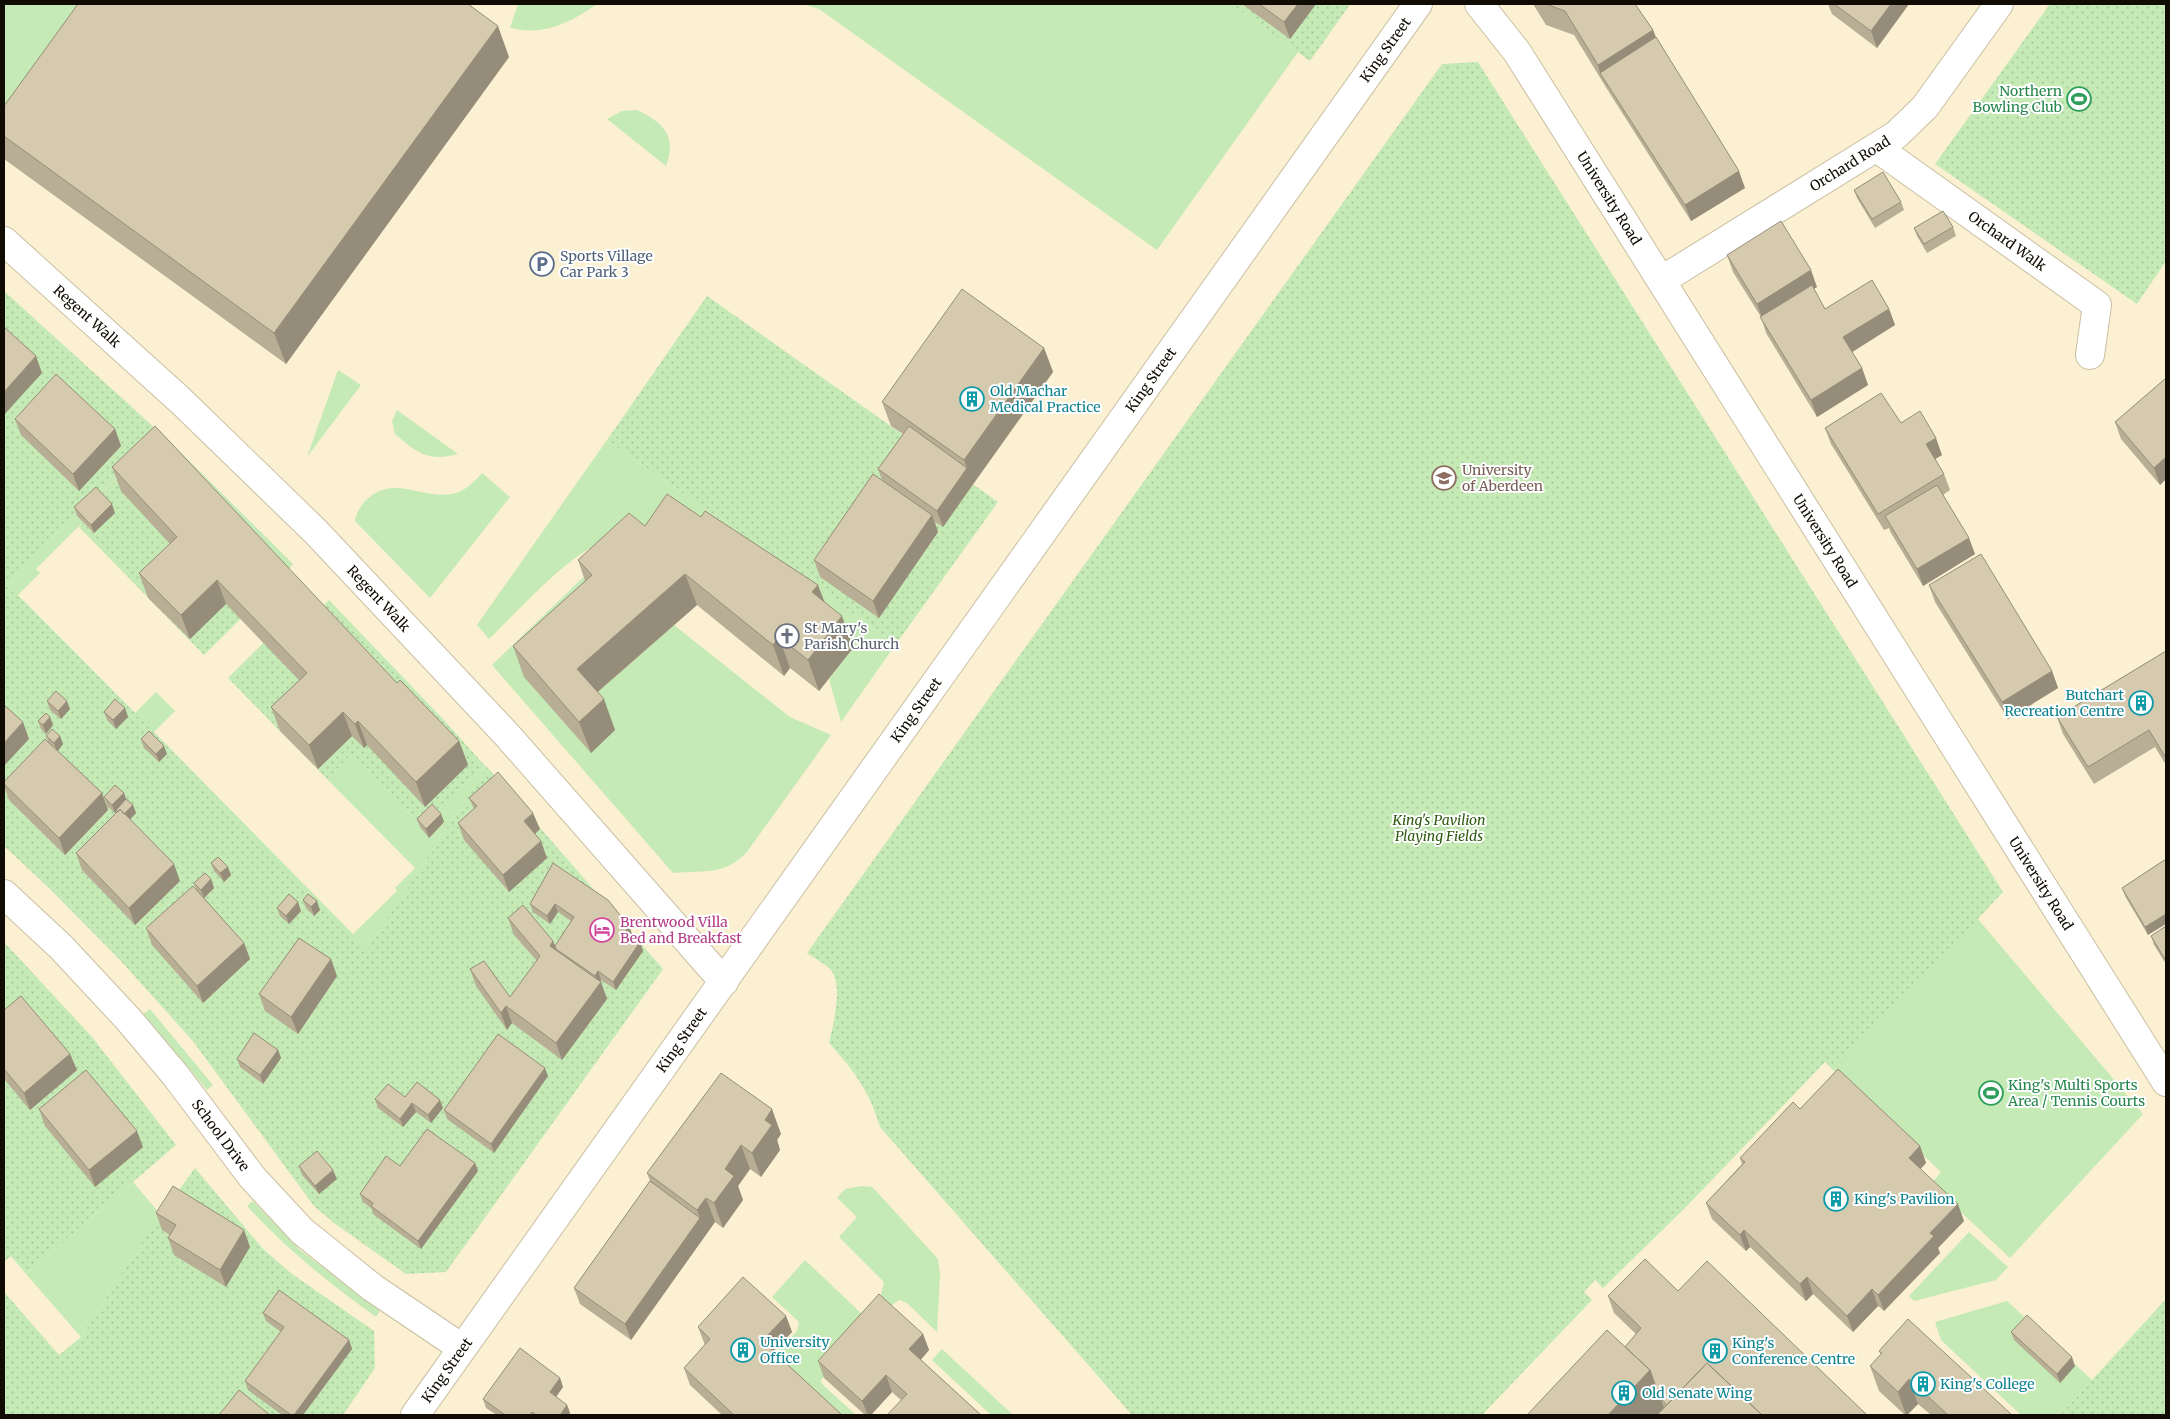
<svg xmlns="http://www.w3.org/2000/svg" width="2170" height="1419" font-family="Merriweather,serif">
<defs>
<pattern id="park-dots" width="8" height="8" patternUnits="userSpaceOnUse" patternTransform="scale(1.25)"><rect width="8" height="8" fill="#c5eab5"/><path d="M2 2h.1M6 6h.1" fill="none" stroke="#a8c89a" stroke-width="1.8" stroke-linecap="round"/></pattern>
</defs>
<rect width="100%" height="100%" fill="#fbf0d2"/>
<path fill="#c5eab5" d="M4,4H103L4,143Z
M518,4H597C570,23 544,36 510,28Z
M803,4H1231L1298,52L1157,250L819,9Z
M637,110C664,123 677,136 666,166L607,119L622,111Z
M338,370L361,385L307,457Z
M397,410L458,454C428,462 417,453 395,434L392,421Z
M156,429L163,435L77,516L83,522L36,569L40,573L18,595L135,713L156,692L175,711L154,732L353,934L397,891L395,888L415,868L327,779L352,754L421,825L485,766L487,767L366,952L7,586Z
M607,440L896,644L841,722L829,679L853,647L717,543L588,700L674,625L790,717L831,735L747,852C724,876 704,870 673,873L492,665L595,566L599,545C573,550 511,618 489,639L477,625Z
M482,473L510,497L430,598L355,521C357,510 363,502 371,496C397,477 422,499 451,494C465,492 473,483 482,473Z
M1977,918L2143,1114L2010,1258L1931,1184L1941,1172L1834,1071Z
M150,1009L213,1085L207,1090L143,1014Z
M133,1182L161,1215L81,1337L26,1274Z
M861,1186L872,1187L877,1192L938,1259L940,1274L937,1332L907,1303L899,1300L888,1308L821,1380L822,1384L856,1415H837L779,1359L778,1351L797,1331L799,1322L772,1297L805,1260L863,1315L879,1303L884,1282L839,1237L857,1217L837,1198L845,1189Z
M253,1201L300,1250L380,1310L376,1317C329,1283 286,1249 247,1206Z
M1969,1232L2008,1267L1996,1280L1914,1301L1909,1296Z
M2007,1301L2092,1380L2060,1415H2021L1941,1340L1935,1322Z
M942,1349L1013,1415H991L932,1360Z"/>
<path fill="url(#park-dots)" d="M1231,4H1346L1349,6L1310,61Z
M2050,4H2166V261L2137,304L1935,164Z
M1478,62L2003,892L1834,1071L1825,1062L1684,1209L1603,1288L1595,1280L1584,1292L1592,1300L1482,1415H1132L880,1127C870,1092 853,1069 829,1043C833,1026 844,983 830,969C824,963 814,958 807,953L1442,64Z
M4,291L156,429L7,586L135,713L366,951L487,767L663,969L446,1272L406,1274L334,1223L314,1206L192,1040L120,960L49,888L4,846Z
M707,296L998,502L896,644L607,440Z
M163,435L293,564L282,578L204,655L79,527L83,522L94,533L99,496Z
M329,600L444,720L485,766L420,827L421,825L352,754L327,779L228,678L305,602L316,613Z
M4,942L92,1037L176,1145L26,1274L11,1256L4,1262Z
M195,1168L263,1249L292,1274L374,1331L375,1368L343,1415H4V1292L59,1355L81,1337L155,1223Z
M2166,1299V1415H2060Z"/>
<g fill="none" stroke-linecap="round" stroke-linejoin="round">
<g stroke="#cabfa2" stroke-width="30">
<g id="minor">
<path id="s1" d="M1479,4L1517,52L2166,1082"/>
<path id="s2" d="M1877,148L2097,305L2090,355"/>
<path id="s3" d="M4,241L181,401L316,532L507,735L724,982"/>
<path id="s4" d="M1662,280L1896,135L1925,107L1999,4"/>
<path id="s5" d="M4,894L61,947L129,1020L176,1076L252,1177L302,1231L373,1288L462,1348"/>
</g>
</g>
<g stroke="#cabfa2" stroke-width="30">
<g id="primary">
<path id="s6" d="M415,1415L1418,4"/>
</g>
</g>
<use href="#minor" stroke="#fff" stroke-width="28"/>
<use href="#primary" stroke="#fff" stroke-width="28"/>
</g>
<path fill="#b7ae95" d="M1242,4H1316L1290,39Z
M1533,4H1635L1653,30L1656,37L1745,188L1691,221L1607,89L1574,35L1546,25Z
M1828,4H1909L1877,48L1832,14Z
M509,57L286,364L4,159V106Z
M1854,190L1901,202L1904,210L1875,228L1857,198Z
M1953,227L1956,236L1927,253L1917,236L1914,228Z
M1727,255L1817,287L1813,289L1825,309H1889L1895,325L1852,352L1862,368L1868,385L1817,417L1766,333L1761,317L1733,272Z
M1044,348L1053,372L943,527L935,522L938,532L879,618L820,577L814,560L882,480L878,469L903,434L891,426L882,402Z
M2166,378V479L2160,485L2121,439L2115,422Z
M15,419L115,429L121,446L79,491L21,435Z
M1901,423L1942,455L1935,459L1944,474L1950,490L1943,495L1975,554L1923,586L1891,533L1889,528L1884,530L1831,444L1825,428Z
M112,467L397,683L459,741L468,765L425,807L367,745L364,748L352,736L318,769L280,731L271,707L299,680L226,604L190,639L148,598L139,573L170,544L121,491Z
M74,507L115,513L94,533L77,516Z
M645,526L825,602L853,648L819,691L790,668L784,676L697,605L598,692L615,730L591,753L524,677L513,646L585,581L578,560Z
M1929,585L2052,671L2058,688L2008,719L1935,602Z
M2166,651V765L2155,747L2094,784L2063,734L2057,717Z
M47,701L70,709L61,719L50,710Z
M125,708L128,717L116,729L107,720L104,712Z
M38,721L53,725L46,734L41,729Z
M46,736H60L63,744L58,751L102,793L108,810L65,855L9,800L4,786V782L48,741Z
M141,739L167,754L159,762L144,748Z
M124,793L126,799L133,805L136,813L130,819L180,881L135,925L82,870L76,853L117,813L116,812L115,813L107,806L104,797Z
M469,798L540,829L535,834L547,858L509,892L464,840L458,823L474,809Z
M441,814L444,822L429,838L420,827L417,819Z
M2166,859L2148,935L2125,896L2122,888Z
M211,863L231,875L224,882L214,871Z
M553,863L629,926L632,934L631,936L640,942L643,951L616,990L601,980L600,981L607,999L562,1060L512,1023L507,1030L476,986L470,969L510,997L537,961L514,935L508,918L555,946L571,921L558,912L550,924L533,912L530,904Z
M211,879L214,888L204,898L244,943L250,959L203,1003L152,945L146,928L196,889L194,883Z
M303,900L320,910L314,916L306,908Z
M277,908L301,911L289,924L280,916Z
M2166,926V964L2154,945L2151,936Z
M337,976L298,1034L265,1011L259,994Z
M4,1010L70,1054L77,1070L30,1110L4,1079Z
M278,1050L281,1058L263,1084L240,1067L237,1059Z
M548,1076L494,1153L447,1119L444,1110Z
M405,1097L443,1108L431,1123L416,1112L403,1127L378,1108L375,1099Z
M39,1109L143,1147L95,1187L45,1126Z
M1800,1109L1920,1146L1926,1163L1920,1169L1964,1221L1938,1248L1940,1253L1884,1311L1878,1306L1853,1332L1813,1294L1806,1301L1750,1247L1746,1251L1712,1219L1706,1203L1742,1164L1740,1158Z
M781,1134L777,1140L780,1150L761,1177L750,1169L738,1186L743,1200L723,1228L715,1222L631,1340L580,1304L574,1288L650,1181L647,1173Z
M475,1163L478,1171L421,1249L374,1215L371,1208L363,1202L360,1194L400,1166Z
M299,1166L337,1179L319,1194L302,1175Z
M156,1213L250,1247L226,1287L174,1255L168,1238L170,1235L162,1230Z
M1678,1291L1867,1415H1527L1625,1347L1636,1334L1614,1313L1608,1296Z
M263,1313L349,1340L352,1349L303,1415H282L248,1390L245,1381L281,1332L266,1321Z
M786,1316L792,1332L773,1352L842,1415H722L690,1385L684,1368L705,1345L698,1327Z
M2011,1332L2075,1366L2060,1383L2014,1340Z
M923,1334L929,1350L921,1360L981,1415L901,1400L892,1392L871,1415H865L824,1378L818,1361Z
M1879,1351L2012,1415H1931L1918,1404L1907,1415H1905L1879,1391L1870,1366L1881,1355Z
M560,1378L563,1387L556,1397L567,1405L570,1413L569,1415H497L486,1408L483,1399Z"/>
<path fill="#958d79" d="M1298,4H1316L1290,39L1284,22Z
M1891,4H1909L1877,48L1871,31Z
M498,26L509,57L286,364L274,333Z
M1653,30L1662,54L1600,73L1598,65Z
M1739,171L1745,188L1691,221L1685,205Z
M1811,270L1817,287L1763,320L1757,304Z
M1889,309L1895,325L1849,354L1843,337Z
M1044,348L1053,372L973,484L964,460Z
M36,356L42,373L4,415V392Z
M1862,368L1868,385L1817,417L1811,400Z
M115,429L121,446L79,491L73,474Z
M1936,438L1942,455L1932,461L1926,444Z
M2166,457V479L2160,485L2154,468Z
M967,468L973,484L943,527L937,511Z
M112,504L115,513L94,533L91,525Z
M932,515L938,532L879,618L873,601Z
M1969,538L1975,554L1923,586L1917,569Z
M685,574L697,605L588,700L577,669Z
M217,580L226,604L190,639L181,615Z
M818,585L830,616L812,592Z
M842,616L853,648L819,691L808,660Z
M779,637L790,668L784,676L773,645Z
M2052,671L2058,688L2008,719L2002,702Z
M604,699L615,730L591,753L579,722Z
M67,701L70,709L61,719L58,711Z
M125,708L128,717L116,729L113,720Z
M343,712L352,736L318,769L309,745Z
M50,717L53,725L46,734L43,725Z
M358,721L367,745L364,748L355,724Z
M23,722L29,739L4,766V743Z
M60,736L63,744L57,752L54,743Z
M459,741L468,765L425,807L416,782Z
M164,746L167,754L159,762L156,754Z
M102,793L108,810L65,855L59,838Z
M124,793L127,802L116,810V812L115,813L112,805Z
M133,805L136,813L125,825L122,816Z
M533,813L540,829L530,838L524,821Z
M441,814L444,822L429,838L426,829Z
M541,841L547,858L509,892L503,875Z
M174,864L180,881L135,925L129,908Z
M228,867L231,875L224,882L220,873Z
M211,879L214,888L204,898L201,890Z
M317,901L320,910L314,916L311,907Z
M298,902L301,911L289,924L286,916Z
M555,904L558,912L550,924L547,916Z
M2166,914V924L2148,935L2145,927Z
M629,926L632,934L628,940L625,932Z
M553,941L560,958L550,946Z
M640,942L643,951L616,990L613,982Z
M244,943L250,959L203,1003L197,986Z
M331,959L337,976L298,1034L291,1017Z
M598,971L601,980L598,985L595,976Z
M601,982L607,999L562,1060L556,1043Z
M506,1006L512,1023L507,1030L501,1013Z
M278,1050L281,1058L263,1084L260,1075Z
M70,1054L77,1070L30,1110L24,1093Z
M545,1068L548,1076L494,1153L491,1144Z
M440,1100L443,1108L431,1123L428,1115Z
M412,1103L416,1112L403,1127L400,1119Z
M772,1109L781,1134L777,1140L780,1150L761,1177L752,1153L765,1120Z
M137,1131L143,1147L95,1187L89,1170Z
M741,1145L750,1169L738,1186L743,1200L723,1228L714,1203L725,1169Z
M1920,1146L1926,1163L1915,1175L1909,1158Z
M475,1163L478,1171L421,1249L418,1241Z
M333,1170L337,1179L319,1194L315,1186Z
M706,1198L715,1222L631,1340L625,1324L700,1218L697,1210Z
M1958,1204L1964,1221L1938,1248L1940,1253L1884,1311L1878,1295L1930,1233Z
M244,1230L250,1247L226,1287L220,1270Z
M1744,1230L1750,1247L1746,1251L1740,1235Z
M1807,1277L1813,1294L1806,1301L1800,1284Z
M1872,1289L1878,1306L1853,1332L1847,1316Z
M786,1316L792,1332L768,1357L762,1341Z
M923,1334L929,1350L915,1366L909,1349Z
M349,1340L352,1349L303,1415H294Z
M2072,1357L2075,1366L2060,1383L2057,1374Z
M1650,1370L1666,1413L1664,1415H1608Z
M886,1375L892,1392L871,1415H868L862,1401Z
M560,1378L563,1387L553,1401L550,1392Z
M1909,1379L1918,1404L1907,1415H1906L1898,1392Z
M567,1405L570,1413L569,1415H560Z"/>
<path fill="#d5caad" stroke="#958d79" d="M78,4H468L498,26L274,333L4,136V106Z
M1259,4H1298L1284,22Z
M1546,4H1635L1653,30L1598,65L1565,11Z
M1834,4H1891L1871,31Z
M1656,37L1739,171L1685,205L1600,73Z
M1883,172L1901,202L1872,219L1854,190Z
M1943,211L1953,227L1924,244L1914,228Z
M1781,221L1811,270L1757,304L1727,255Z
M1872,280L1889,309L1843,337L1862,368L1811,400L1760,317L1812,285L1825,309Z
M962,289L1044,348L964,460L882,402Z
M4,327L36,356L4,392Z
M56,374L115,429L73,474L15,419Z
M2166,378V457L2154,468L2115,422Z
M1881,393L1901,423L1920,411L1936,438L1926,444L1944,474L1878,514L1825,428Z
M155,426L397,683L400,680L459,741L416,782L358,721L355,724L343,712L309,745L271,707L307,673L217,580L181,615L139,573L177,537L112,467Z
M909,426L967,468L937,511L878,469Z
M873,474L932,515L873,601L814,560Z
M1937,485L1969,538L1917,569L1885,516Z
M96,487L112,504L91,525L74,507Z
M667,494L701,517L705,511L818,585L812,592L842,616L808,660L779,637L773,645L685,574L577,669L604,699L579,722L513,646L592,575L578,560L629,513L645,526Z
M1981,554L2052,671L2002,702L1929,585Z
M2166,651V758L2149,730L2088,767L2057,717Z
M56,691L67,701L58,711L47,701Z
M115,699L125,708L113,720L104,712Z
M4,705L23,722L4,743Z
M46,713L50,717L43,725L38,721Z
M52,729L60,736L54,743L46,736Z
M149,731L164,746L156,754L141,739Z
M45,739L102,793L59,838L4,784V782Z
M498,772L533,813L524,821L541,841L503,875L458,823L477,806L469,798Z
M115,785L124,793L112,805L104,797Z
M126,799L133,805L124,814L120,809L118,812L116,810Z
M432,804L441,814L426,829L417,819Z
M120,809L174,864L129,908L76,853Z
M218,857L228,867L220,873L211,863Z
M2166,859V914L2145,927L2122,888Z
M553,863L608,900L629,926L625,932L640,942L613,982L598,971L595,976L556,949L555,946L574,917L555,904L547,916L530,904Z
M205,873L211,879L201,890L194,883Z
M193,886L244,943L197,986L146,928Z
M289,894L298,902L286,916L277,908Z
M308,894L317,901L311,907L303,900Z
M523,905L553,941L550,946L601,982L556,1043L506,1006L501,1013L470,969L484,961L510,997L540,956L508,918Z
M2166,926V961L2151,936Z
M299,938L331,959L291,1017L259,994Z
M21,996L70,1054L24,1093L4,1069V1010Z
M254,1033L278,1050L260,1075L237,1059Z
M498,1034L545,1068L491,1144L444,1110Z
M1838,1069L1920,1146L1909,1158L1958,1204L1930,1233L1934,1236L1878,1295L1872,1289L1847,1316L1807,1277L1800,1284L1744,1230L1740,1235L1706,1203L1745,1162L1740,1158L1793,1102L1800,1109Z
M86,1070L137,1131L89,1170L39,1109Z
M721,1073L772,1109L765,1120L772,1125L752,1153L741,1145L725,1169L734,1176L714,1203L706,1198L697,1210L647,1173Z
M417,1082L440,1100L428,1115L412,1103L400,1119L375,1099L388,1084L405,1097Z
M427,1129L475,1163L418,1241L371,1206L373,1203L360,1194L386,1156L400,1166Z
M317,1151L333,1170L315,1186L299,1166Z
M650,1181L700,1218L625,1324L574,1288Z
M173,1186L244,1230L220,1270L168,1238L176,1225L156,1213Z
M1645,1259L1678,1291L1707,1261L1867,1415H1762L1707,1363L1667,1405L1660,1398L1650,1370L1625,1347L1641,1328L1608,1296Z
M743,1277L786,1316L762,1341L842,1415H734L684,1368L710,1339L698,1327Z
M279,1290L349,1340L294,1415H291L245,1381L284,1327L263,1313Z
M879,1294L923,1334L909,1349L981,1415H887L907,1394L886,1375L862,1401L818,1361Z
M2027,1315L2072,1357L2057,1374L2011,1332Z
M1908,1319L2012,1415H1948L1909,1379L1898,1392L1870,1366L1882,1353L1879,1351Z
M1607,1330L1650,1370L1608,1415H1527Z
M520,1348L560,1378L550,1392L567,1405L560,1415H536L532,1412L530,1415H505L483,1399Z
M1707,1363L1762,1415H1657Z
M239,1390L270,1415H219Z"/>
<defs>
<g id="stadium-ring" transform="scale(1.25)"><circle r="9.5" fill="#fff" stroke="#2e9e5b" stroke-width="1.5"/><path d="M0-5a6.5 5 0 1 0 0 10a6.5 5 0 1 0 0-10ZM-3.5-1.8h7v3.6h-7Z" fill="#2e9e5b"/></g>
<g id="parking-ring" transform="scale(1.25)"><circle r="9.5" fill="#fff" stroke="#5c6f8a" stroke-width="1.5"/><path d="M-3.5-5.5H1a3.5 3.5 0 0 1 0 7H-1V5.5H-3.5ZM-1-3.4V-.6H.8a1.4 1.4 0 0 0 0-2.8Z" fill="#5c6f8a"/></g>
<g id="building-ring" transform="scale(1.25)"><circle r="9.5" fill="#fff" stroke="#0f9aa8" stroke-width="1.5"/><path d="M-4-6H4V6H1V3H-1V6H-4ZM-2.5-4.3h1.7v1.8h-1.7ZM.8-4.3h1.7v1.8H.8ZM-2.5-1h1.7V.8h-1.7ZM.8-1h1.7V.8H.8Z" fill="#0f9aa8"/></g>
<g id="university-ring" transform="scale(1.25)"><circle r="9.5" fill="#fff" stroke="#8d6e63" stroke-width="1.5"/><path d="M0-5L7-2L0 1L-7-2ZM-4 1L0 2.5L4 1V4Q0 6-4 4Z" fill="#8d6e63"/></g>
<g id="church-ring" transform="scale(1.25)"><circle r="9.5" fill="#fff" stroke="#6b7280" stroke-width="1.5"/><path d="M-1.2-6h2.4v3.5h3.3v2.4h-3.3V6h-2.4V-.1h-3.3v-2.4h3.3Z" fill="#6b7280"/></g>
<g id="hotel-ring" transform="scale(1.25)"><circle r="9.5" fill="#fff" stroke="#d1479c" stroke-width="1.5"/><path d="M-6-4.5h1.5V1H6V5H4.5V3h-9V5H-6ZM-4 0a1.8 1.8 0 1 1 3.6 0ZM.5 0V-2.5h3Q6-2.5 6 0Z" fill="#d1479c"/></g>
</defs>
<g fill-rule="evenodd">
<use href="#stadium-ring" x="2079" y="99"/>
<use href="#parking-ring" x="542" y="264"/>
<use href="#building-ring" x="972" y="399"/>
<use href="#university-ring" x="1444" y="478"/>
<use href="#church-ring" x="787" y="636"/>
<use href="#building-ring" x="2141" y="703"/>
<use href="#hotel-ring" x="602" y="930"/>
<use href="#stadium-ring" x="1991" y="1093"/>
<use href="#building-ring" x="1836" y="1199"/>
<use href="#building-ring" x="743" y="1350"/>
<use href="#building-ring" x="1715" y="1351"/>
<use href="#building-ring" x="1923" y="1384"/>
<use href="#building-ring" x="1624" y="1393"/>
</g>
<g text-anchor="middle" stroke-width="4" stroke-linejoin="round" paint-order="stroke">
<g font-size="14" fill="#100c03" stroke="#fff">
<text dy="5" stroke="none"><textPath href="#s6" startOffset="1675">King Street</textPath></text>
<text dy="5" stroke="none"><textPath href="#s4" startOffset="221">Orchard Road</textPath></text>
<text dy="5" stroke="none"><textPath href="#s1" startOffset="234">University Road</textPath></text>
<text dy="5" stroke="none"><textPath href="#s2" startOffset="160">Orchard Walk</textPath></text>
<text dy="5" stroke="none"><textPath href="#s3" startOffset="112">Regent Walk</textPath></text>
<text dy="5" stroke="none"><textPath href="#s6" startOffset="1270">King Street</textPath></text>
<text dy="5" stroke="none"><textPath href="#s1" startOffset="639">University Road</textPath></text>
<text dy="5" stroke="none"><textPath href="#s3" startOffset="518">Regent Walk</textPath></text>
<text dy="5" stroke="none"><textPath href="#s6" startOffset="865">King Street</textPath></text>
<text dy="5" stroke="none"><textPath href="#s1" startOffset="1044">University Road</textPath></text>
<text dy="5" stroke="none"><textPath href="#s6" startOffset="460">King Street</textPath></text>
<text dy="5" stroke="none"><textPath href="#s5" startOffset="325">School Drive</textPath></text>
<text dy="5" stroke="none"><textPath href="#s6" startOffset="55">King Street</textPath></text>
</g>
<g font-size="14" fill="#27864d" stroke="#fff" text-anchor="end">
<text x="2062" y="96">Northern<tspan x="2062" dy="16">Bowling Club</tspan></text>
<text x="2008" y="1090" text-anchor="start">King's Multi Sports<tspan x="2008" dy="16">Area / Tennis Courts</tspan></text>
</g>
<g font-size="14" fill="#4e5e75" stroke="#fff" text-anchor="start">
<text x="560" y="261">Sports Village<tspan x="560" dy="16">Car Park 3</tspan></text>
</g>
<g font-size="14" fill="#0d838f" stroke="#fff" text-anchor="start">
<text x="990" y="396">Old Machar<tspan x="990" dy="16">Medical Practice</tspan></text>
<text x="2124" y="700" text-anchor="end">Butchart<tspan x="2124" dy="16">Recreation Centre</tspan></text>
<text x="1854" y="1204">King's Pavilion</text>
<text x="760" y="1347">University<tspan x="760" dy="16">Office</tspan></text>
<text x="1732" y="1348">King's<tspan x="1732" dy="16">Conference Centre</tspan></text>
<text x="1940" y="1389">King's College</text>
<text x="1642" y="1398">Old Senate Wing</text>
</g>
<g font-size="14" fill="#785e54" stroke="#fff" text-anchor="start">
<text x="1462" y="475">University<tspan x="1462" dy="16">of Aberdeen</tspan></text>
</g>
<g font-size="14" fill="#5b616d" stroke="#fff" text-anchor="start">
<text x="804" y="633">St Mary's<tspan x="804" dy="16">Parish Church</tspan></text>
</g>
<g font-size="14" font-style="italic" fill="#2d5a0f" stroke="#fff">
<text x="1439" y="825">King's Pavilion<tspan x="1439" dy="16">Playing Fields</tspan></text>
</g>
<g font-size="14" fill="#b23c85" stroke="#fff" text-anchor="start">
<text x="620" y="927">Brentwood Villa<tspan x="620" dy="16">Bed and Breakfast</tspan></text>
</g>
</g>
<rect width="2170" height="1419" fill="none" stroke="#100c03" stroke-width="10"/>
</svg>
